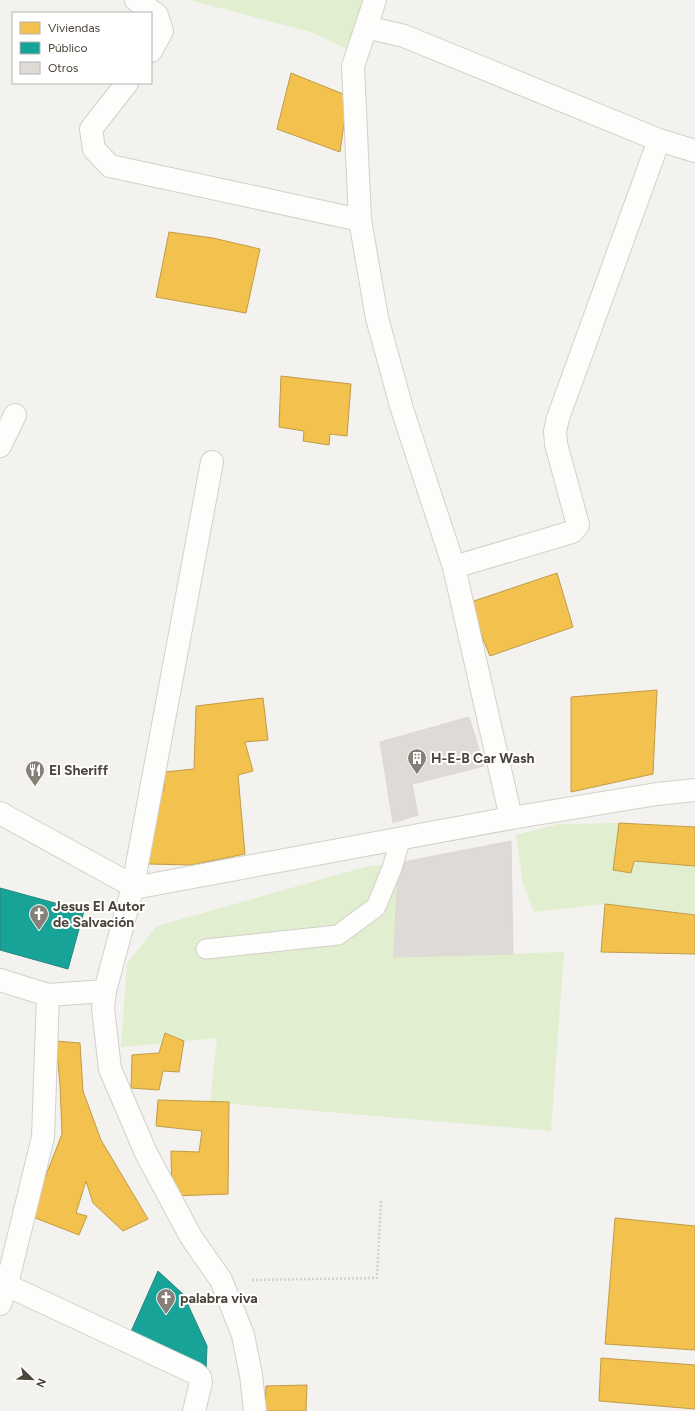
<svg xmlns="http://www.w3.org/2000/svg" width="695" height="1411" font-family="Figtree,sans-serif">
<rect width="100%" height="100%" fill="#f4f2ee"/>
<path fill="#e1eecf" d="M190,0H374L351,51L311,32Z
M619,823L613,870L631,873L634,861L695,866V915L605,904L534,912L523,884L516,835L558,824Z
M398,863L395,957L564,952L551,1131L210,1102L217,1038L121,1047L127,963L157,926L365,867Z"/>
<path fill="#f2c14e" stroke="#c09c48" d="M291,73L348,96L340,152L277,129Z
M169,232L213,238L260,249L246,313L156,297Z
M281,376L351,384L347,436L330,434L329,445L303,441L304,431L279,427Z
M557,573L573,627L490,656L468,603Z
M657,690L653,774L571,792V697Z
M263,698L268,740L245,742L253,771L238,775L245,854L191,865L149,864L143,852L152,793L164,791V772L194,769L196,706Z
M619,823L695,827V866L634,861L631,873L613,870Z
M605,904L695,915V954L601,952Z
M165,1033L184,1041L179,1072L163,1071L159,1090L131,1088L132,1055L159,1053Z
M56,1041L80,1043L83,1091L101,1140L148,1219L123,1231L93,1203L86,1181L76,1213L87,1216L79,1235L30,1216L62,1134L60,1085Z
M158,1100L229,1102L228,1194L172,1196L171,1151L199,1152L202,1131L156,1126Z
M615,1218L695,1226V1350L605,1344Z
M601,1358L695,1365V1409L599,1401Z
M307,1385L306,1411H265L266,1386Z"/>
<path fill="#17a398" stroke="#27867c" d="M0,888L84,911L68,969L0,950Z
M158,1271L183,1294L207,1346L206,1370L129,1336Z"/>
<path fill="#dedbd6" stroke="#dcd9d4" d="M469,717L484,766L412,784L418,815L393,823L380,742Z
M511,841L513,954L394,957L398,863Z"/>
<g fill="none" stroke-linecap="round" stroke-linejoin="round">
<g stroke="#d2d0cb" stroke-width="21">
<path id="service" d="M206,949L338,935L376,907L392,868L401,838"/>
</g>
<g stroke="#d2d0cb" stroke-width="24">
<path id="minor" d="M136,0L157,15L162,31L151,51
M375,0L353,66L360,220L377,318L402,409L454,567L511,818
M366,27L404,36L659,140L695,151
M127,83L91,129L94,149L110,166L360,220
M0,446L15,415
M212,462L133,886L105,991L103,1008L110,1069L146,1153L191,1237L221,1280L243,1335L251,1375L255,1411
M454,567L572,532L578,525L556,444L555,431L558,418L659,140
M0,813L133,886L139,887L511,818L657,794L695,790
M0,980L48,995L105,991
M0,1282L195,1373L200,1377L201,1382L194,1411
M0,1304L7,1284L43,1137L48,995"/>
</g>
<path stroke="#d3d2cc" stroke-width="2.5" stroke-dasharray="2 2" stroke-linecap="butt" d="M252,1280L377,1278L381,1201"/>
<use href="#service" stroke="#fdfdfc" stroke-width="19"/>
<use href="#minor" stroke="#fdfdfc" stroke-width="22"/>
</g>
<defs>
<g id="building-pin" transform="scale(1)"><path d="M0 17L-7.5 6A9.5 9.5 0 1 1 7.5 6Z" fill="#868178" stroke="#fff"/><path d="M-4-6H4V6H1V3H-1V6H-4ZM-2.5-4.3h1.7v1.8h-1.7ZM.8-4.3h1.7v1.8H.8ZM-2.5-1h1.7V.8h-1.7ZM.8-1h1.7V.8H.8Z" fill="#fff"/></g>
<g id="restaurant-pin" transform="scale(1)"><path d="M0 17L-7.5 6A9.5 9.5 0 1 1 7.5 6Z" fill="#868178" stroke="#fff"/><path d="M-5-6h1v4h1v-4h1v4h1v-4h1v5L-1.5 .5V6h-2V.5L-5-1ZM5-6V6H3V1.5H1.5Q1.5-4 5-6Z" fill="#fff"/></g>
<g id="church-pin" transform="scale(1)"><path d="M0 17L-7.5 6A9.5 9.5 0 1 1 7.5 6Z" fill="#868178" stroke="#fff"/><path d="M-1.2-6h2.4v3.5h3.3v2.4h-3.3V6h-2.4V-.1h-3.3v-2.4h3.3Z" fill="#fff"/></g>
</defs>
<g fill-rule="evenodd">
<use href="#building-pin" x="417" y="758"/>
<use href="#restaurant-pin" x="35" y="770"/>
<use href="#church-pin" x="39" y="914"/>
<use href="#church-pin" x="166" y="1298"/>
</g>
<g text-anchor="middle" stroke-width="4" stroke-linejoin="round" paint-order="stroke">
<g font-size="14" font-weight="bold" fill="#4b4439" stroke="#fff" text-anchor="start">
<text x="431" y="763">H-E-B Car Wash</text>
<text x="49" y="775">El Sheriff</text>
<text x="53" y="911">Jesus El Autor<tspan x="53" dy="16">de Salvación</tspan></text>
<text x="180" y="1303">palabra viva</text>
</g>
</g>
<rect x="12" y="12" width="140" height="72" fill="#ffffff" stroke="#b7b4b0"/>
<rect x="20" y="22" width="20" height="12" fill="#f2c14e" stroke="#b7b4b0"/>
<text x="48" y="32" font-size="12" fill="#4b4439">Viviendas</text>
<rect x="20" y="42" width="20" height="12" fill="#17a398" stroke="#b7b4b0"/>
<text x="48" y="52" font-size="12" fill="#4b4439">Público</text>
<rect x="20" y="62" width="20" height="12" fill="#dedbd6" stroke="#b7b4b0"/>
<text x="48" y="72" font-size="12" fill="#4b4439">Otros</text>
<g transform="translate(32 1379) rotate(113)" stroke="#ffffff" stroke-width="3" paint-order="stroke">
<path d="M0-3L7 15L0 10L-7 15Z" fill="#4b4439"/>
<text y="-6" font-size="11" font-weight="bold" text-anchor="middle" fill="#4b4439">N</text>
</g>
</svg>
